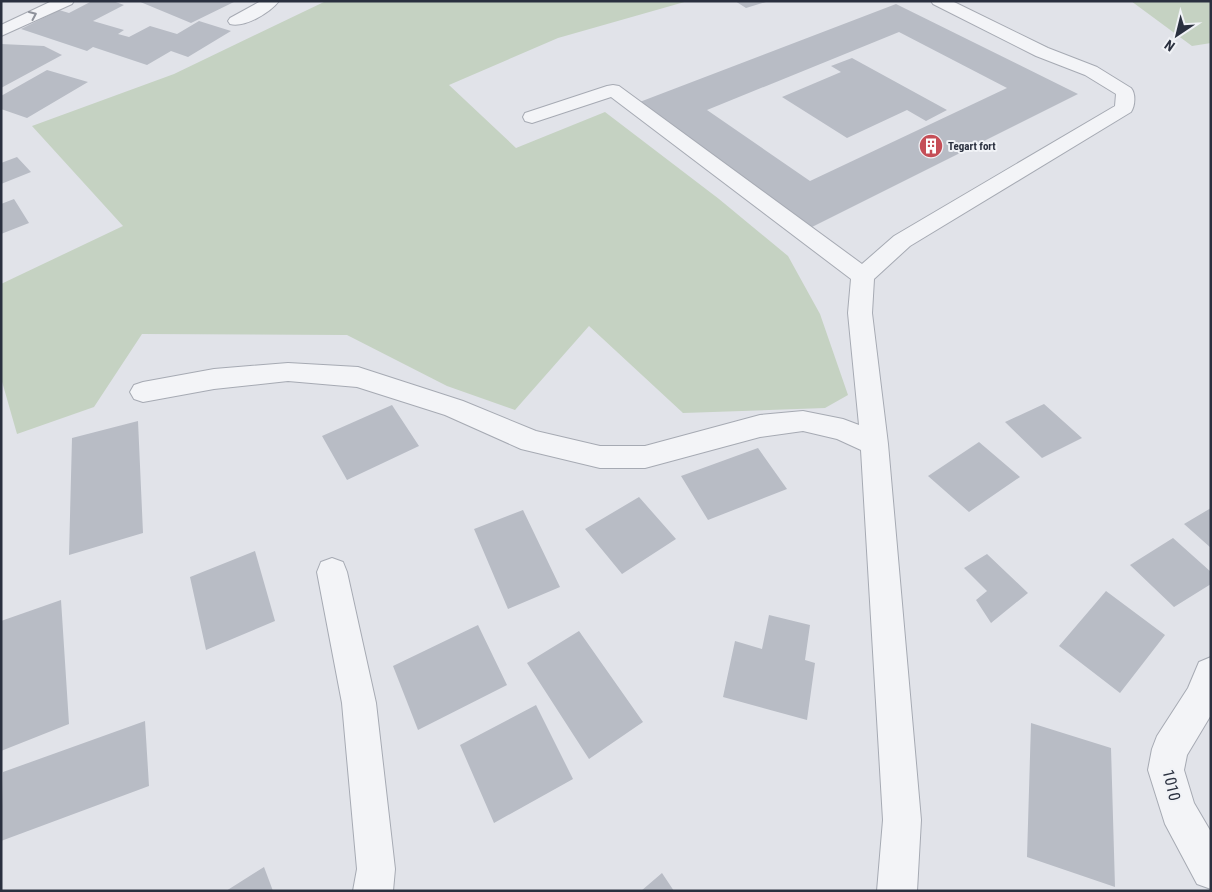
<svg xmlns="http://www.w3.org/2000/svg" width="1212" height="892" font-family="'Roboto Condensed',sans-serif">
<rect width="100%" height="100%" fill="#e1e3e9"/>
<path fill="#c5d2c2" d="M326,1H688L558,38L449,85L516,148L605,112L719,199L788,256L820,314L848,395L825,408L683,413L589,326L515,410L447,386L347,335L142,334L94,407L17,434L1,378V284L123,226L32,126L174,74Z
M1131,1H1211V43L1192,46Z"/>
<path fill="#b8bcc5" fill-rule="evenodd" d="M92,1H113L124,5L93,21L124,30L118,34L129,37L150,26L177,34L199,21L231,31L188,57L171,51L147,65L93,47L87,51L21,29L59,10L69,13Z
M138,1H236L191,23Z
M735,1H766V2L746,8Z
M896,4L1078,94L808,229L637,103ZM899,32L1007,88L810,181L707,110Z
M1,44L44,46L62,55L1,88Z
M852,58L947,110L926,121L907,110L847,138L782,97L841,72L831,66Z
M47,70L88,82L27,118L1,109V96Z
M17,157L31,172L1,184V163Z
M14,199L29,223L1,234V204Z
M1044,404L1082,438L1042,458L1005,422Z
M392,405L419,446L347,480L322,436Z
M138,421L143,533L69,555L72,438Z
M979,442L1020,477L969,512L928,476Z
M758,448L787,489L708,520L681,476Z
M639,497L676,539L622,574L585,529Z
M1211,508V548L1184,524Z
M523,510L560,587L508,609L474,529Z
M1173,538L1211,572V584L1174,607L1130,565Z
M255,551L275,621L206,650L190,577Z
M987,554L1028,593L991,623L976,600L987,591L964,568Z
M1106,591L1165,635L1120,693L1059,646Z
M61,600L69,724L1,751V621Z
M769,615L810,625L805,660L815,663L807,720L723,697L735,641L762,649Z
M478,625L507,685L418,730L393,666Z
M579,631L643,722L589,759L527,663Z
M536,705L573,779L494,823L460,745Z
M145,721L149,786L1,841L3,772Z
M1031,723L1111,748L1115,887L1027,857Z
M264,867L273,891H226Z
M662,873L674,891H641Z"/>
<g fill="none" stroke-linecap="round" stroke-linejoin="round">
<g stroke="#a6aab3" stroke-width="2">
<path id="minor" d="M52,1H74L72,4L1,36V25Z
M261,1H279C270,13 244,28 230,24L228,21L230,18Z
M931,1H952L1048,48L1097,67L1131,88C1136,94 1135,106 1131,112L910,246L874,279L872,313L888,444L921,820L917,891H877L883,820L861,450L837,439L803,431L760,437L645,468H600L521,449L445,415L357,387L288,381L214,389L143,402L134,399L130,392L134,385L143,382L214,369L288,363L358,367L463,401L536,431L600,446H645L760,415L803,411L843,419L859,425L848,313L851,279L611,97L532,123L525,121L523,117L525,113L607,86L613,85L619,86L862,264L894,236L1115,106L1116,94L1085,75L1036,56L933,4Z
M332,558L343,562L347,572L376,703L395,869L393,891H353L357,869L342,703L317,572L321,562Z
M1211,657V715L1187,755L1184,770L1194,803L1211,832V889L1197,884L1165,824L1148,770L1152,749L1157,736L1188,688L1199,662Z"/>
</g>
<use href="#minor" fill="#f3f4f7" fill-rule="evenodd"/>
</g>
<defs><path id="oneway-chevron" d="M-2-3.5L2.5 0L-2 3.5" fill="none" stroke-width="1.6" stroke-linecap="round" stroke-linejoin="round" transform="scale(1.25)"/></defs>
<use stroke="#8e929b" href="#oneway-chevron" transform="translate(33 15) rotate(-24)"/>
<defs>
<g id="building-disc" transform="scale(1.25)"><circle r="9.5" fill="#c54e57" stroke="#f0f2f6"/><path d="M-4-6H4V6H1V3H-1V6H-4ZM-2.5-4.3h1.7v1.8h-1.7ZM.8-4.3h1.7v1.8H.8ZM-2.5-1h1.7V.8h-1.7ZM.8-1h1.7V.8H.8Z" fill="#fff"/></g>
</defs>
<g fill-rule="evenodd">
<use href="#building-disc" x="931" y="146"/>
</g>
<g text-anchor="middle" stroke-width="4" stroke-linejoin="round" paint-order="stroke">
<g font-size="11" font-weight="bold" fill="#2a303f" stroke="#f0f2f6" text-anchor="start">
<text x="948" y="150">Tegart fort</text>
</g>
<g font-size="16" fill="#2a303f" stroke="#f0f2f6">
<text transform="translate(1172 785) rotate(77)" y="6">1010</text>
</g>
</g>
<rect width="1212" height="892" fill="none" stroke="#2a303f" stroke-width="5"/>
<g transform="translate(1177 35) rotate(215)" stroke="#f0f2f6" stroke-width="4" paint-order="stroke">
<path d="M0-4L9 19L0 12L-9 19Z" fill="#2a303f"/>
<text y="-8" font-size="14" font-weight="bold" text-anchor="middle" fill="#2a303f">N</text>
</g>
</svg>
